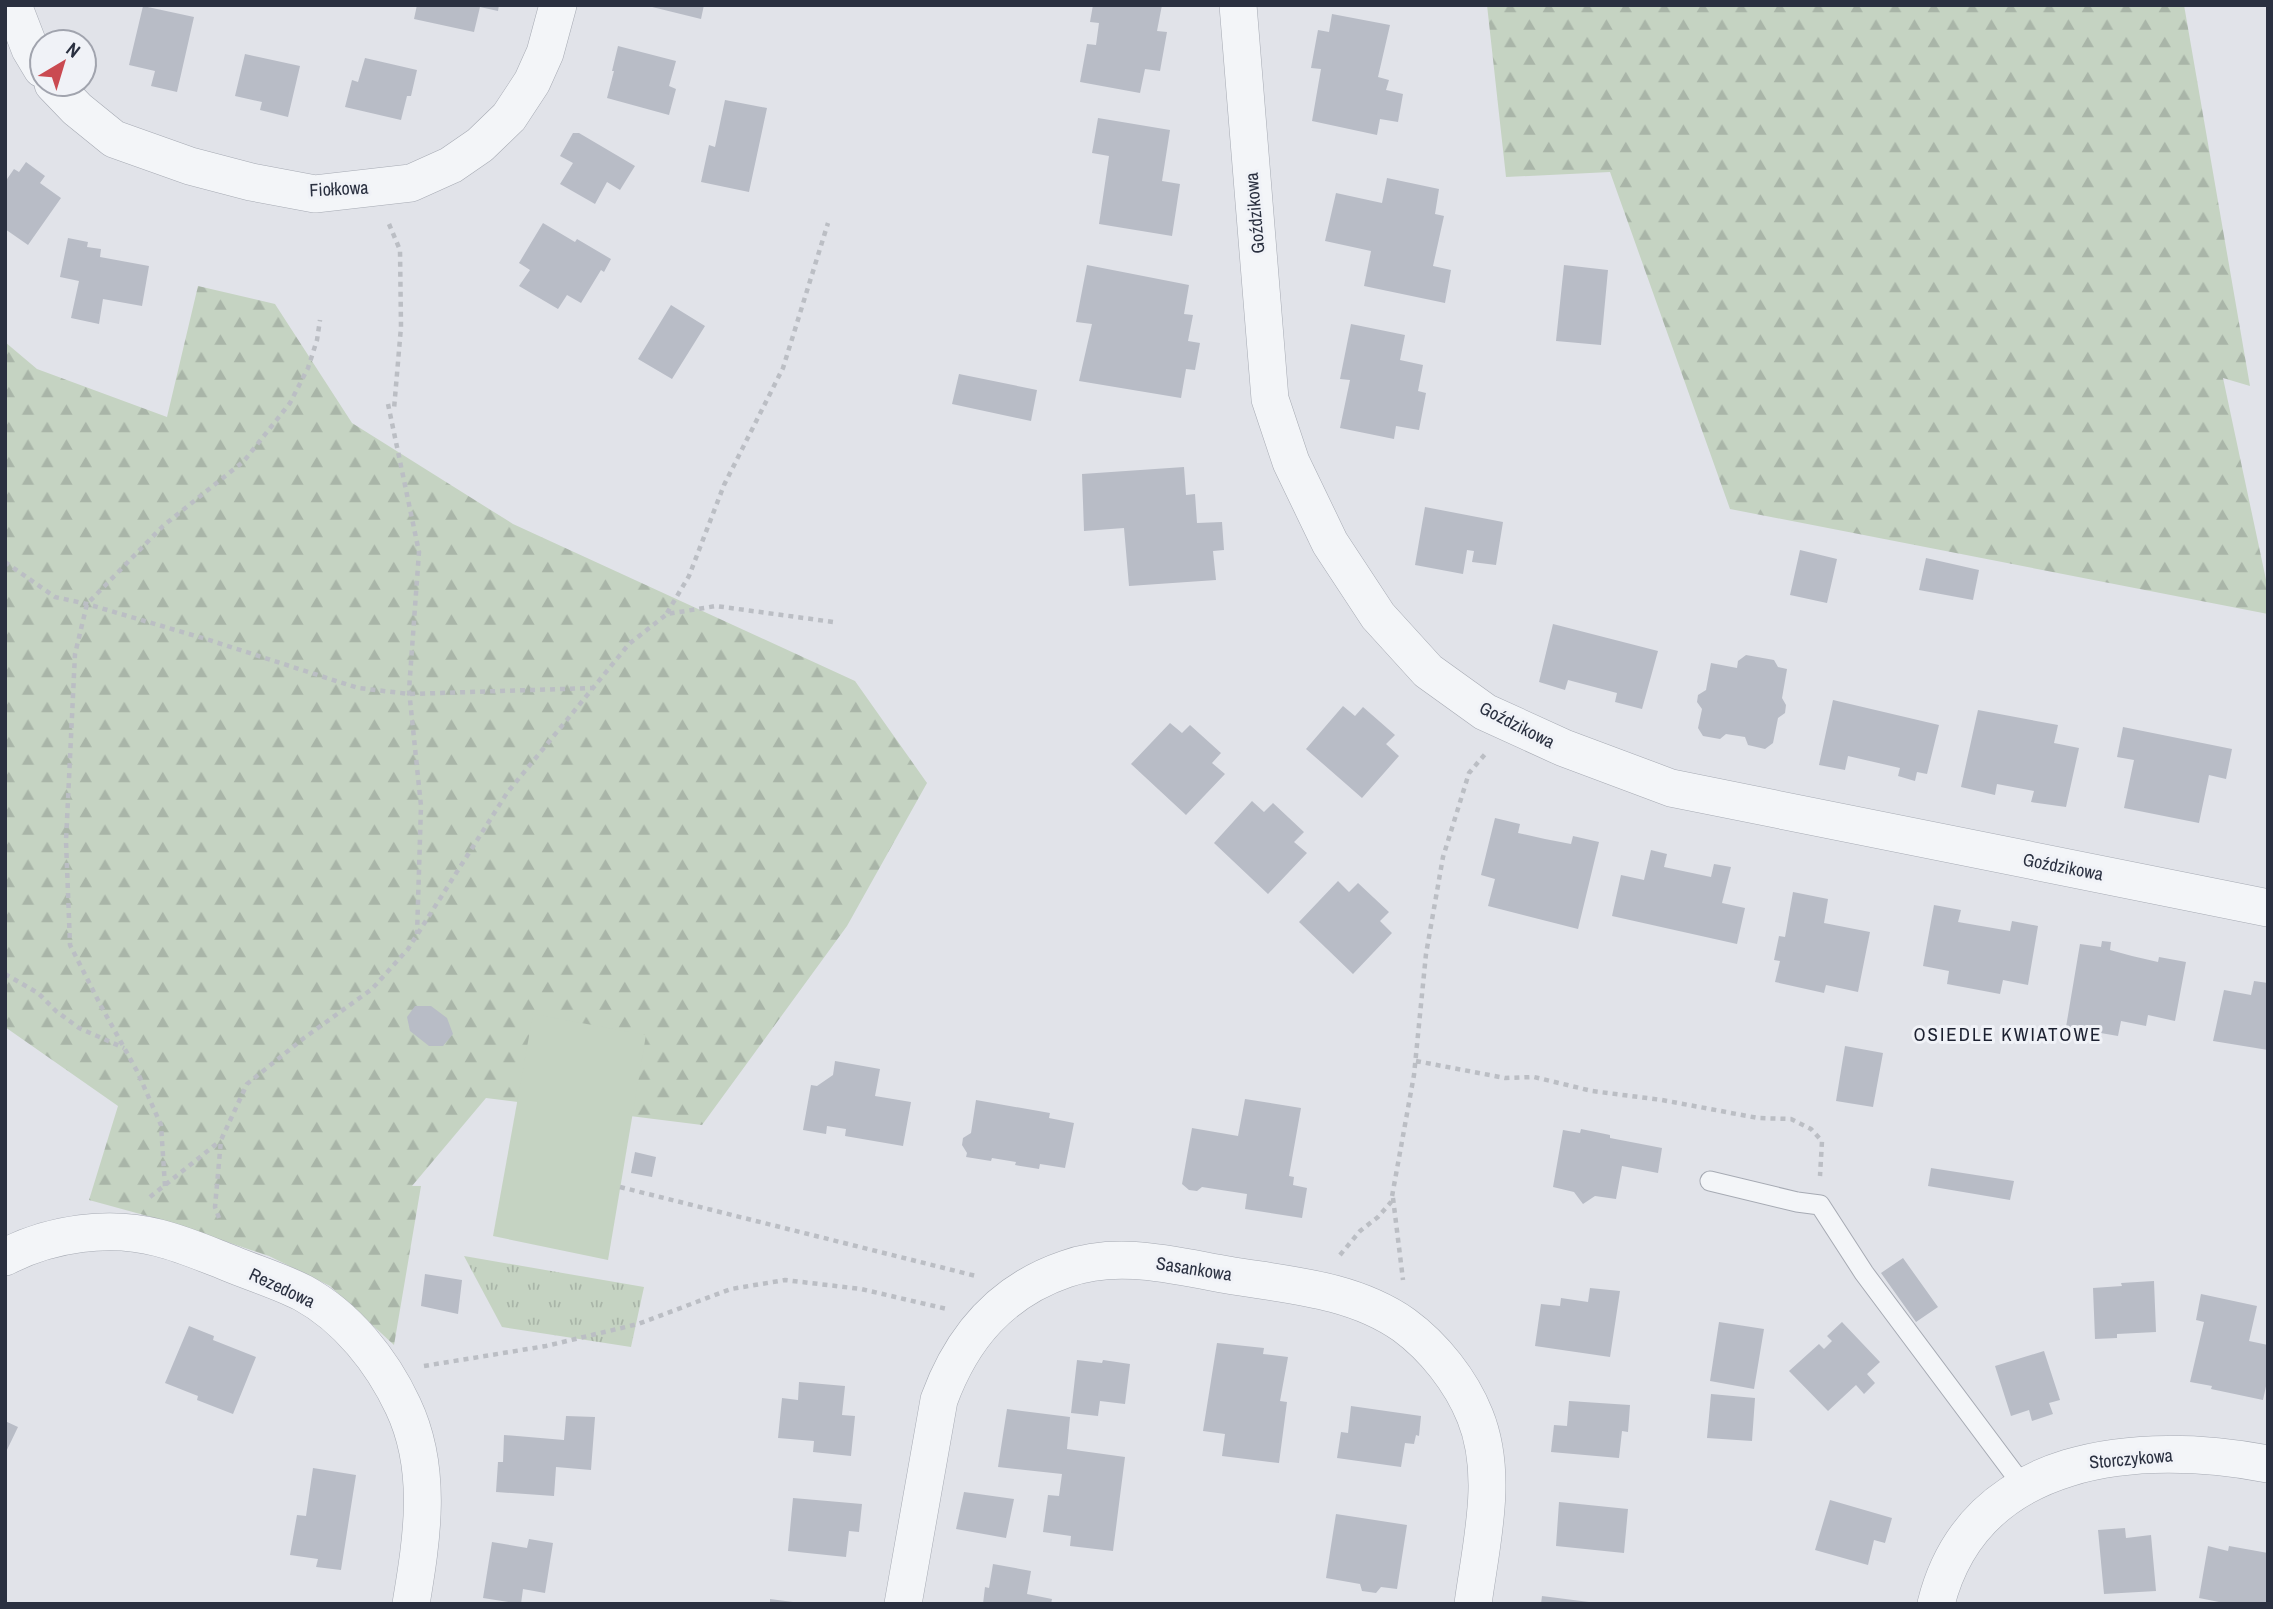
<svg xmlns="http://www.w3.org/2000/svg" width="2273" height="1609" font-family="'Archivo Narrow',sans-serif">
<defs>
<pattern id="grass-tufts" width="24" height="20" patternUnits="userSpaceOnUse" patternTransform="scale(1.75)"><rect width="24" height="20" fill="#c5d3c2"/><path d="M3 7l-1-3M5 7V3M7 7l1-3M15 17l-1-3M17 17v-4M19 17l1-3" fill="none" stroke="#a9b5a8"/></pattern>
<pattern id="forest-firs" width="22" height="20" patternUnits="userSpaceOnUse" patternTransform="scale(1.75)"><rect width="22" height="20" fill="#c5d3c2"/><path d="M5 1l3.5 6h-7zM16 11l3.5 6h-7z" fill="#a9b5a8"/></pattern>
</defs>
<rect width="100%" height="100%" fill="#e1e3e9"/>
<path fill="url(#grass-tufts)" d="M464,1256L644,1287L631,1347L502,1327Z"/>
<path fill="url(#forest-firs)" d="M1487,5H2184L2250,386L2223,378L2268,589V614L1730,509L1610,172L1506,177Z
M198,286L275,304L352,423L513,524L855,681L927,783L847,926L702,1125L486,1098L412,1186H421L394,1345L330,1286L269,1256L162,1220L89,1200L118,1106L5,1027V342L37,369L167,417Z"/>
<path fill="#c5d3c2" d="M533,1014L646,1035L608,1260L493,1236Z"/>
<path fill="#b8bcc6" d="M417,5H499L498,11L480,7L474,32L414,19Z
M644,5H704L701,19Z
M1093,5H1162L1157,31L1167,32L1160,71L1145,69L1140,93L1080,82L1087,44L1096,45L1099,23L1090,22Z
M143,6L194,17L177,92L151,86L155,71L129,65Z
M1332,14L1390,25L1378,77L1389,80L1386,90L1403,94L1398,122L1380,119L1377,135L1312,121L1321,69L1311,68L1318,30L1329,32Z
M618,46L676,61L669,86L676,89L669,115L607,98L614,71H612Z
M245,54L300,66L288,117L260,110L262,102L235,96Z
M365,58L417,70L411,96H407L401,120L345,107L352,80L358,82Z
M725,100L767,108L749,192L701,182L709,145L715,147Z
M1098,118L1170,130L1162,181L1180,184L1172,236L1099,224L1109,156L1092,153Z
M573,133H579L635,166L620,190L607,182L595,204L560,184L573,163L560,156Z
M26,162L45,176L40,183L61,198L28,245L5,229V182L14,169L19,172Z
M1387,178L1439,189L1435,214L1444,216L1433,266L1451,270L1445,303L1364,286L1371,251L1325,241L1336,193L1382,203Z
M543,223L575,242L577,239L611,259L604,272L601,270L581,303L567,295L558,309L519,286L530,270L519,263Z
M68,238L88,242L87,247L101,249L100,257L149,266L142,306L103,299L99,324L71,318L79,281L60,277Z
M1087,265L1189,285L1184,314L1193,315L1188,341L1200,343L1195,370L1186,369L1181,398L1079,381L1092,324L1076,322Z
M1564,265L1608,270L1601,345L1556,341Z
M671,305L705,326L672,379L638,359Z
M1351,324L1405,335L1400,360L1423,365L1418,391L1426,393L1419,430L1396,426L1394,439L1340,428L1350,380L1340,379Z
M959,374L1037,390L1031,421L952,404Z
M1184,467L1186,495L1195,494L1197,523L1222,522L1224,550L1213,551L1216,580L1129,586L1124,528L1084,531L1082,474Z
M1425,507L1503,522L1496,565L1472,562L1474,551L1467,550L1463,574L1415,565Z
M1800,550L1837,559L1827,603L1790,595Z
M1926,558L1979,570L1973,600L1919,590Z
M1553,624L1658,651L1642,709L1615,702L1617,693L1568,680L1565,690L1539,682Z
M1746,655L1774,660L1778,667L1787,669L1782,698L1786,705L1785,713L1778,718L1773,743L1765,749L1748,745L1745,737L1726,734L1720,739L1703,736L1698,728L1702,709L1697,702L1698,695L1706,690L1711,663L1737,668L1738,661Z
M1833,700L1939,725L1927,774L1917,772L1915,781L1898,776L1900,768L1848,756L1845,770L1819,765Z
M1343,706L1355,716L1363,707L1395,735L1386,744L1399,756L1362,798L1306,749Z
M1978,710L2058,725L2054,743L2079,748L2066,807L2031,802L2034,791L1997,784L1995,795L1961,787Z
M1170,723L1182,733L1190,725L1221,753L1212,763L1225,774L1186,815L1131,764Z
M2123,727L2232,749L2226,779L2209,775L2199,823L2124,808L2134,760L2117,757Z
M1252,801L1264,812L1273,803L1304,832L1294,842L1307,853L1268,894L1214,843Z
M1495,818L1520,824L1518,833L1545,839L1571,844L1573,836L1599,842L1578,929L1488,906L1495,879L1481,875Z
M1651,850L1667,854L1664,867L1711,877L1714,864L1731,867L1722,903L1745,908L1737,944L1612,916L1621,875L1644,880Z
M1338,881L1349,892L1358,883L1389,912L1380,921L1392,933L1353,974L1299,922Z
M1793,892L1828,899L1824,923L1870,932L1858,992L1826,985L1824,993L1775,982L1780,961L1774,960L1779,936L1785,937Z
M1934,905L1961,910L1958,922L2010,931L2012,921L2038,926L2028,985L2003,980L2000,994L1947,984L1949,971L1923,966Z
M2102,941L2111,942L2110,950L2132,956L2158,962L2159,957L2186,962L2175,1021L2148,1015L2146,1026L2121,1021L2118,1036L2066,1027L2080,944L2101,947Z
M2254,981L2268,983V1050L2213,1041L2224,990L2251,995Z
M415,1006H431L447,1018L453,1034L443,1046H429L410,1031L407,1017Z
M1845,1046L1883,1053L1873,1107L1836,1101Z
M835,1061L880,1069L875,1096L911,1102L903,1146L845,1136L846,1129L827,1126L826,1134L803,1130L811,1085L817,1086L833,1075Z
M1245,1099L1301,1108L1289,1176L1294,1177L1293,1185L1307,1188L1302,1218L1245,1209L1247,1194L1202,1187L1197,1191L1189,1190L1182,1184L1192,1128L1238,1136Z
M976,1100L1050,1113L1049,1118L1074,1123L1065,1168L1040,1164L1039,1169L1015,1165L1016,1162L992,1158L991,1161L966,1157L967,1153L962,1145L963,1138L971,1133Z
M1581,1129L1610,1135V1138L1662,1148L1658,1173L1622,1166L1616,1199L1595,1196L1583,1204L1574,1192L1553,1187L1563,1130L1580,1133Z
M635,1152L656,1157L652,1177L631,1173Z
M1931,1168L2014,1181L2010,1200L1928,1186Z
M1903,1258L1938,1307L1916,1322L1881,1273Z
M425,1274L462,1280L458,1314L421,1306Z
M2154,1281L2156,1332L2117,1334V1338L2095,1339L2093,1288L2122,1286L2121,1283Z
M1590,1288L1620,1291L1610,1357L1535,1346L1541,1304L1560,1306L1561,1298L1588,1302Z
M2201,1294L2257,1306L2249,1341L2268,1345V1377L2263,1400L2211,1389L2212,1386L2190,1382L2204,1322L2196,1320Z
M1719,1322L1764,1329L1754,1389L1710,1381Z
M1842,1322L1880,1362L1867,1374L1875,1383L1864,1394L1856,1385L1828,1411L1789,1371L1819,1344L1824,1349L1832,1341L1827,1336Z
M189,1326L214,1336L213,1340L256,1357L233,1414L197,1400L198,1396L165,1383Z
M1217,1343L1264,1348L1263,1354L1288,1357L1280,1401L1287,1402L1279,1463L1222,1456L1225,1434L1203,1431Z
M2044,1351L2060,1400L2049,1403L2053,1414L2032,1421L2029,1410L2011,1416L1995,1366Z
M1077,1360L1102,1363L1103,1360L1130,1364L1125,1404L1100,1401L1098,1416L1071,1413Z
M799,1382L845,1386L842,1415L855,1416L851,1456L813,1452L814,1441L778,1438L782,1398L798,1400Z
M1711,1394L1755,1398L1752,1441L1707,1438Z
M1569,1401L1630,1405L1628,1432L1622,1431L1619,1458L1551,1452L1554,1425L1567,1426Z
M1351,1406L1421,1416L1419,1436L1416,1435L1414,1444L1405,1443L1401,1467L1337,1458L1341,1432L1348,1433Z
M1007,1409L1070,1417L1067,1449L1125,1457L1113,1551L1070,1546L1071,1536L1043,1532L1048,1495L1059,1496L1062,1474L998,1467Z
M566,1416L595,1417L591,1470L556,1467L554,1496L496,1492L498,1462H503L504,1435L564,1440Z
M5,1421L18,1427L5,1454Z
M313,1468L356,1475L341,1570L316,1567L318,1559L290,1555L297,1515L306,1516Z
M964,1492L1014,1499L1006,1538L956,1529Z
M793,1498L862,1504L859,1532L849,1531L846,1557L788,1551Z
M1830,1500L1892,1518L1885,1543L1874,1540L1868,1565L1815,1550Z
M1559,1502L1628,1509L1624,1553L1556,1546Z
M1336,1514L1407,1525L1397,1589L1381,1587L1376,1593L1362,1591L1360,1584L1326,1578Z
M2125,1528L2126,1538L2151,1535L2156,1591L2104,1594L2098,1530Z
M529,1539L553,1543L545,1593L523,1589L521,1604L483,1598L492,1542L527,1548Z
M2208,1546L2228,1551L2229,1546L2268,1553V1604H2219V1602L2199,1598Z
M993,1564L1031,1571L1027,1594L1052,1599L1051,1604H983L985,1587L989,1588Z
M1542,1596L1589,1602V1604H1541Z
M770,1599L793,1602V1604H770Z"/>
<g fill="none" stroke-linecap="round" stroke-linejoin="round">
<g stroke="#a6aab3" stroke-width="21">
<path id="lane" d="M1710,1181L1797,1202L1820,1205L1864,1273L2024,1487"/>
</g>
<g stroke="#a6aab3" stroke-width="38">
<path id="street" d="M13,5L30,49L42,69
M1238,5L1270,399L1291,462L1330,543L1378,616L1428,671L1485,712L1564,748L1671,788L2268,908
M53,84L77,109L114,139L190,166L251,182L315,194L411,183L451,165L480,145L509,117L532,82L545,53L558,5
M5,1257C51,1233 110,1225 159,1238C183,1244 206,1254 229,1263C253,1273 280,1281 303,1293C347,1317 382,1361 403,1406C433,1469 422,1538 411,1604
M903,1604L939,1400C962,1337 1001,1291 1066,1269C1119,1250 1176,1266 1228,1275C1288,1285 1353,1289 1404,1325C1434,1347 1461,1381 1475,1416C1499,1475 1481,1543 1473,1604
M1936,1604C1974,1452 2140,1440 2268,1464"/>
</g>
<path stroke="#bbbec4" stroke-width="4.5" stroke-dasharray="5 5" stroke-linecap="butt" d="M389,224L400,250L401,327L394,409
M388,404L419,552L409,690L421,806L417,934
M5,562L55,597L87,604L206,639L358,688L410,694L592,688
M667,613L689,576L724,485L783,368L828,223
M5,974L38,993L56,1011L79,1028L124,1048
M1416,1061L1505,1078L1534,1077L1592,1091L1662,1100L1758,1118L1791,1119L1811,1129L1822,1141L1820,1176
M165,1186L161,1125L137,1071L101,1006L70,945L66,841L75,654L87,604L163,526L244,461L290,403L308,368L317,340L320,320
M620,1187L976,1276
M150,1197L220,1141
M1393,1198L1403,1280
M219,1218L215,1207L221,1140L247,1084L304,1038L372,989L408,949L507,793L629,644L667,614L716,606L833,622
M1340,1255L1360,1231L1378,1217L1391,1202L1414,1075L1426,954L1443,857L1469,773L1486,753
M424,1366L546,1346L638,1324L731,1289L785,1280L861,1289L947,1309"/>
<use href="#lane" stroke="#f3f5f8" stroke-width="19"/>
<use href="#street" stroke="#f3f5f8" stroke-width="37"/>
</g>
<g text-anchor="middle" stroke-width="6" stroke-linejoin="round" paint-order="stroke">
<g font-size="18" fill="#2a3040" stroke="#f0f2f7">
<text transform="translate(339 189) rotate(-3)" y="6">Fiołkowa</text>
<text transform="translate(1255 213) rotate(-95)" y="6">Goździkowa</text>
<text transform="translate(1517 725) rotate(27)" y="6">Goździkowa</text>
<text transform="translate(2063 867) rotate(11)" y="6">Goździkowa</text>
<text transform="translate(1194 1269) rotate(9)" y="6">Sasankowa</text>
<text transform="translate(282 1288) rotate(25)" y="6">Rezedowa</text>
<text transform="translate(2131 1459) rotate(-5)" y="6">Storczykowa</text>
</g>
<g font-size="19" letter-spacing="2" fill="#1c2131" stroke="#f0f2f7">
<text x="2008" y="1041">OSIEDLE KWIATOWE</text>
</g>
</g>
<rect width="2273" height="1609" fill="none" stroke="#2a3040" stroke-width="14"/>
<g transform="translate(63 63) rotate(38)"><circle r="33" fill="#f0f2f7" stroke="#a1a4ae" stroke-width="2"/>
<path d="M0-5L12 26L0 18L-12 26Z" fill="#ca4a51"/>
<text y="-10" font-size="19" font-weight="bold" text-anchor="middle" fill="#2a3040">N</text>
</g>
</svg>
